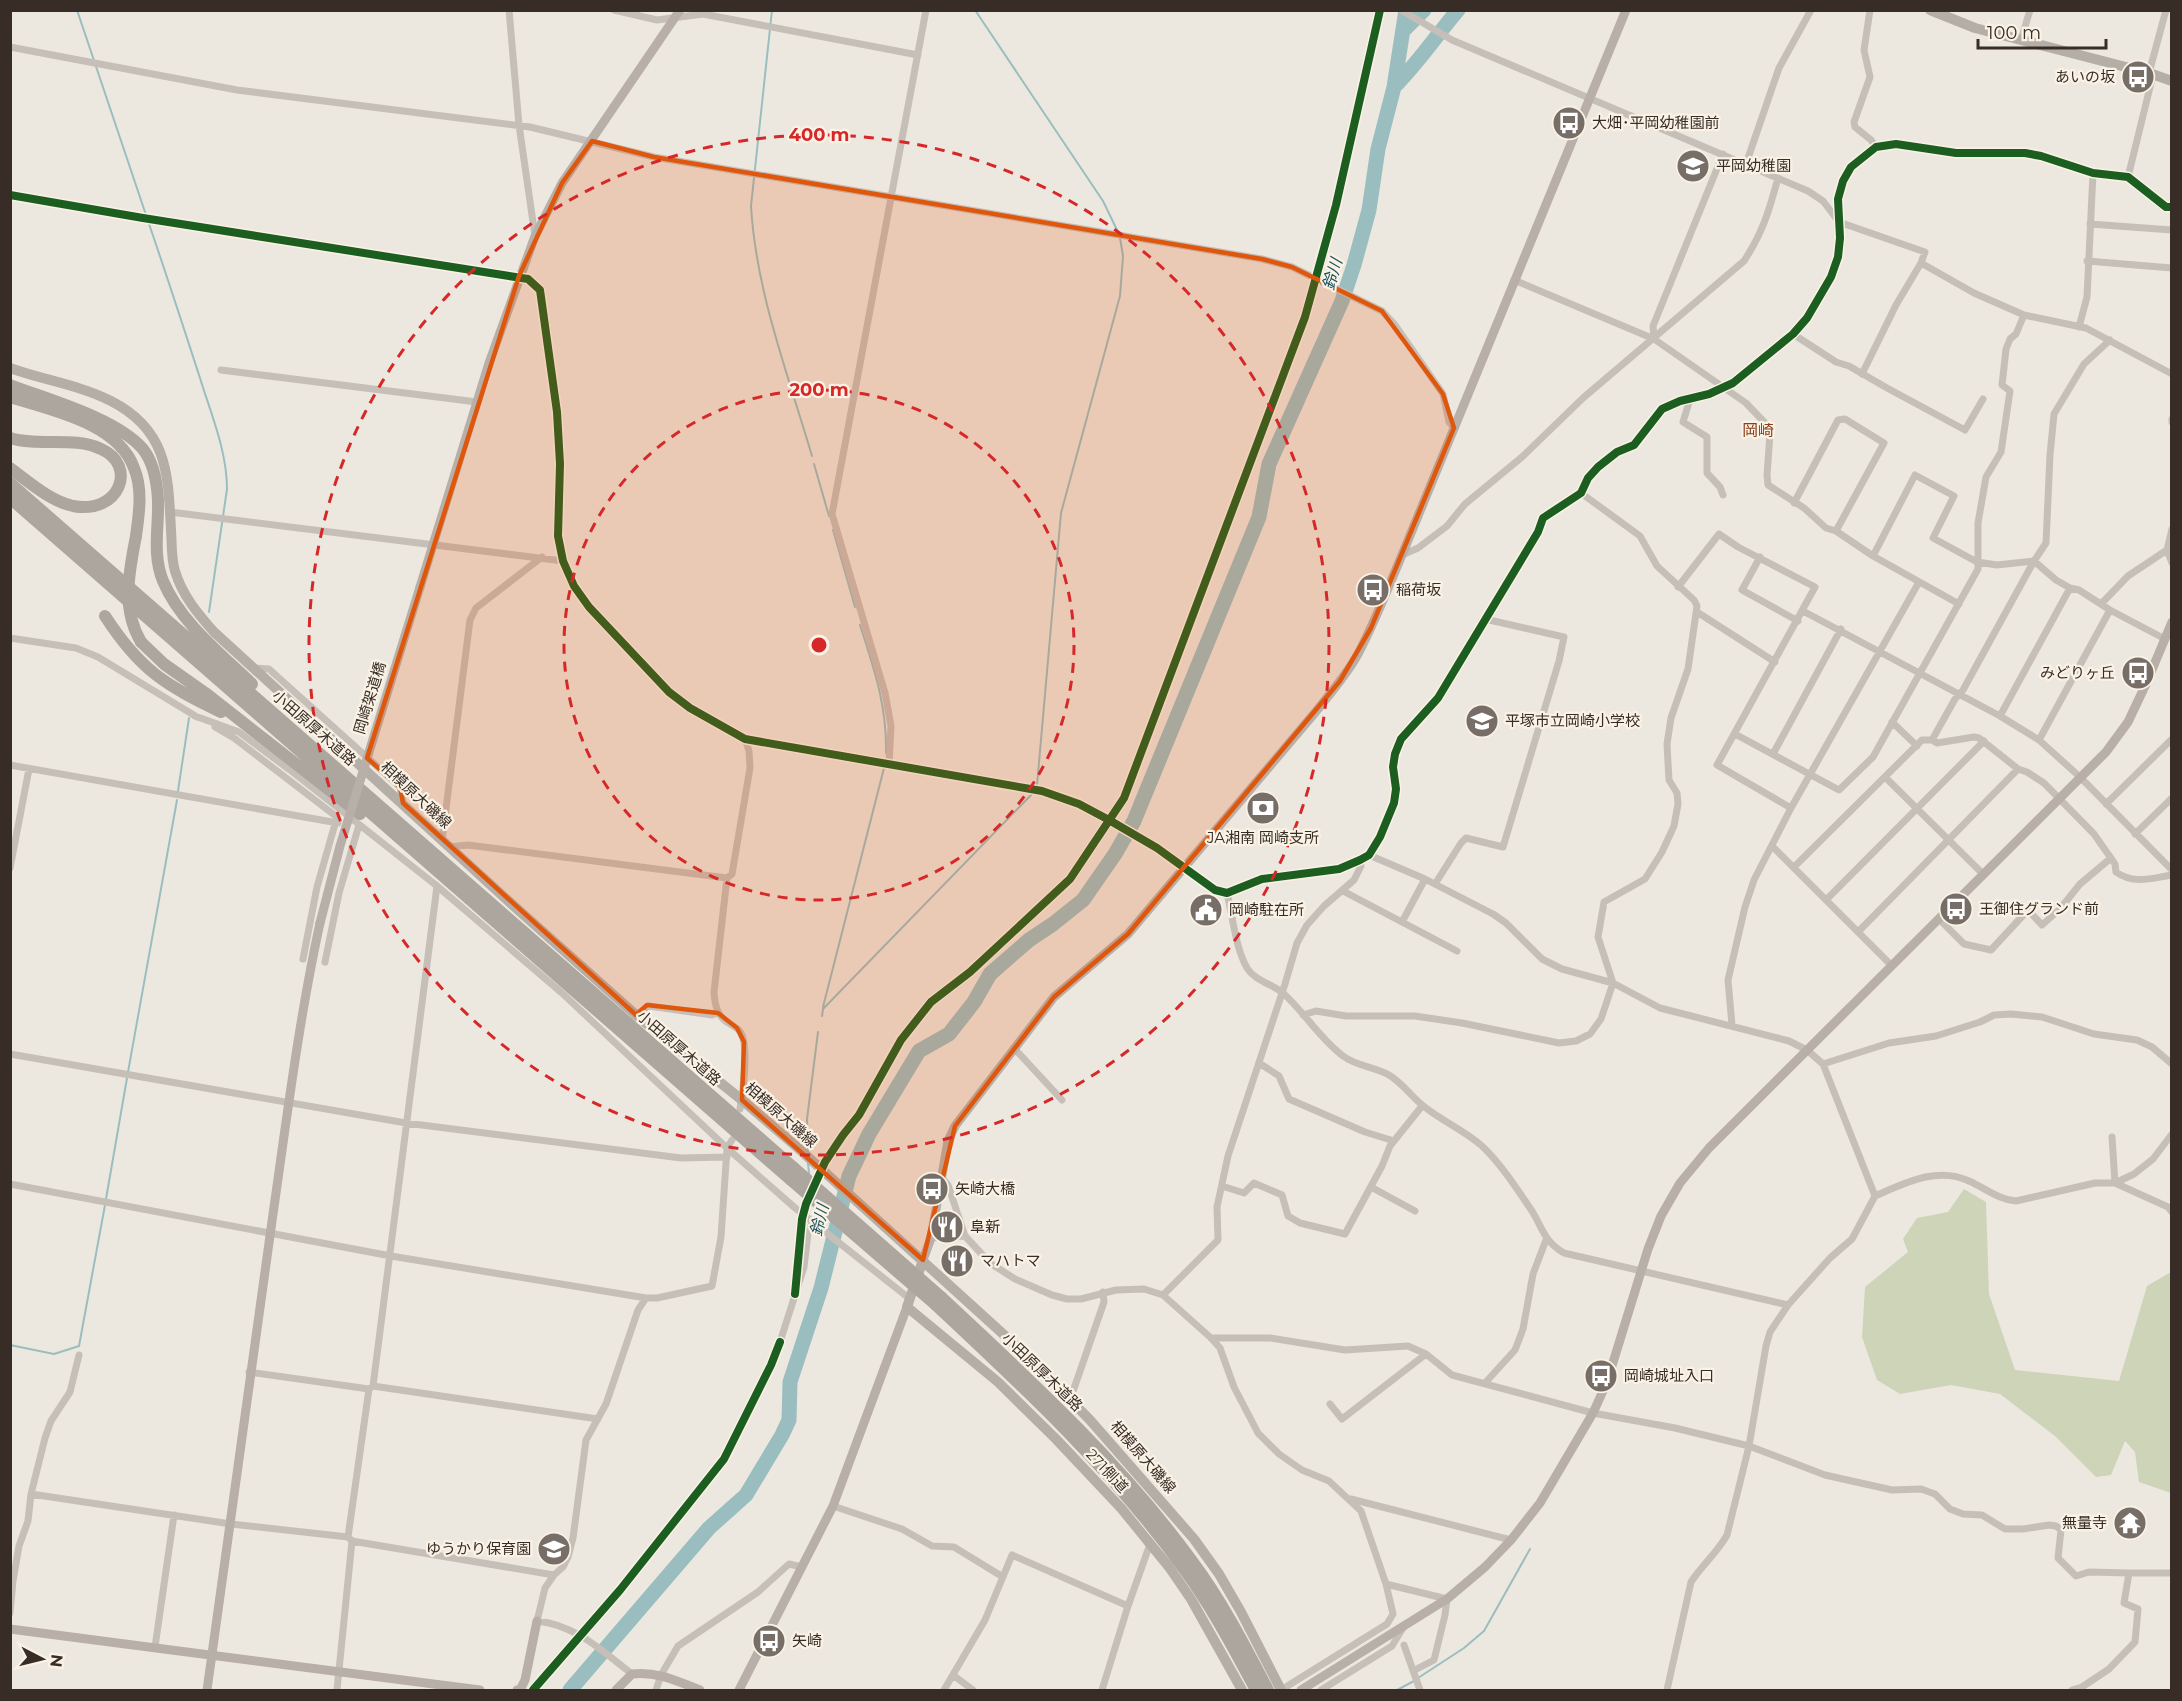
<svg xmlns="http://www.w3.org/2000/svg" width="2182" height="1701" font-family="Montserrat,'Noto Sans JP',sans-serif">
<rect width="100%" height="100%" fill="#ede8df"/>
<path fill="#cdd4b8" d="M1964,1189L1986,1202L1989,1294L2015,1370L2119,1381L2147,1286L2171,1272V1493L2139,1482L2135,1452L2125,1441L2111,1475L2096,1477L2055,1436L2000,1394L1951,1385L1900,1394L1877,1380L1862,1337L1865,1287L1908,1252L1903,1239L1917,1218L1948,1212Z"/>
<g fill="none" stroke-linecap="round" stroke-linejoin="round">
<path stroke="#9abec0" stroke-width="2" d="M77,10L146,215
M772,10L751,206C756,292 788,374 812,456
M975,10L1103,201L1118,232
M148,221C166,273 183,326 200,378C211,414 227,451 227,489L209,612
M814,464L829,516
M833,530L855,607
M860,625C874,669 887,705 886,753
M178,791L189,718
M823,1007L884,768
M822,1016L823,1009L1032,794L1037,785L1061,513L1120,296L1123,256L1120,238
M128,1072L177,800
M808,1151L807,1119L818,1032
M808,1163L809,1174
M106,1199L127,1078
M10,1345L54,1354L79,1346L105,1205
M1418,1678L1464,1648L1484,1631L1530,1549
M1397,1690L1414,1681"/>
<path stroke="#9abec0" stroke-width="15" d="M1405,29L1424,10
M1394,87C1418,63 1436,36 1458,10
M570,1690L709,1528L746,1495L782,1435L789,1420L790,1382L821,1288L849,1176L869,1134L919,1051L949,1034L974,1002L990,974L1029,940L1053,924L1083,900L1115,854L1134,821L1259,517L1269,464L1342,301L1354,265L1369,210L1378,149L1394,87L1406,10"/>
<path stroke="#c6bfb8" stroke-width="7" d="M509,10L519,125L535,236
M614,10L657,20L703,14L918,55
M1401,10L1452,40L1808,191L1823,201L1839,222L1925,252L1921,263L1896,305L1862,374
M1870,10L1864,50L1870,77L1854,122L1855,127L1871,140L1876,147
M2021,40L2030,10
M10,47L237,90L530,127L654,157L1262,259L1292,267L1382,311L1395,325L1443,394L1449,422L1454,428
M2149,73L2166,10
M1746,164L1779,68L1811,10
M2128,177L2153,75
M10,195L143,218L528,279L540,290L541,297L557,412L560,464L558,536L563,561L574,586L589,607L669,692L690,708L745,739L1042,791L1079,804L1109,820L1157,848L1215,890L1227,893L1262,879L1339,869L1360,860L1369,855L1380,837L1394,803L1396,789L1393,767L1395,754L1401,739L1438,698L1538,532L1543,518L1581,493L1588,478L1598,467L1617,452L1634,445L1662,409L1680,401L1709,394L1733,383L1793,334L1807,318L1831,277L1838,257L1840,238L1838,199L1843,181L1851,167L1876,147L1896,144L1956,153H2025L2041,156L2093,173L2128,177L2166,207H2172
M2090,224L2172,230
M2087,261L2172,268
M1921,263L1974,293L2024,315L2086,328L2172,374
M1514,280L1654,339L1746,403L1767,425L1770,434L1767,475L1768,485L1804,508L1826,528L1836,531L1873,556L1959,604
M2079,327L2087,297L2093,173
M1793,334L1836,362L1849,366L1887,388L1965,430L1983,399
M1654,339L1653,326L1723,154
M221,370L477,402
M1690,399L1683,422L1707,437V473L1720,487L1723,495
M2172,419V422
M1794,503L1838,420L1845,419L1884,443L1836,531
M170,512L563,561
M2172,529L2167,550L2172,563
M1402,555L1418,548L1447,526L1465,504L1522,457L1583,398L1744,261C1763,232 1769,211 1778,178
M1873,556L1915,475L1954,496L1933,538L1977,562L1997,565L2034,561L2056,580L2070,588L2079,590L2110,610L2165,639
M1760,557L1742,590L1798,621
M1678,587L1719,534L1738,547L1815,587L1717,765L1791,808
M2102,603L2128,576L2167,550
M1803,611L2000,716L2039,740L2080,777L2172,870
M1697,612L1775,662
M10,638L76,648L98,657L197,717
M254,668L269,669L400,787L403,803
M195,716L239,732L294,773L437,886L562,993L727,1148L794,1207L910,1299
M2000,716L2070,588
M1892,722L1917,746
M215,727L234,738L337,817L317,887L303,959
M1735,734L1839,790L1873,757L1978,569V523L1986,477L2001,452L2010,391L2002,385L2006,349L2010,339L2016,334L2024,315
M1932,740L1955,699L1963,690L2034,561L2046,543L2050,455L2054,414L2084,364L2110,340
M2039,740L2110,610
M1773,754L1841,629
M889,764L891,726L885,693L832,514L926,10
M10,765L338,823
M1885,777L1984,875
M2106,804L2172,739
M2135,834L2172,798
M442,840L470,620L476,608L542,557
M1772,846L1892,966
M449,847L468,845L727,878
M1369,855L1425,879L1493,914L1506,923L1542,959L1562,969L1613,983L1660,1008L1789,1041L1807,1050L1823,1064L1875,1196L1852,1239L1830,1258L1788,1305L1770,1332L1766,1346L1749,1446L1727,1535C1717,1553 1702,1565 1691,1582L1667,1690
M1794,867L1922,740H1932L1937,743L1974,737L1979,738L2018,769L2027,772L2044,783L2094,834L2115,864L2116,872C2134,885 2152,878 2172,875
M10,868L29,769
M1435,884L1461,843L1466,838L1503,847L1559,661L1564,637L1485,619
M1343,891L1457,951
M1227,893C1233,917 1235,947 1247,968C1255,981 1273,984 1284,994C1305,1013 1320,1039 1343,1056C1356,1066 1375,1067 1389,1075C1405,1085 1412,1098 1426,1108C1444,1122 1465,1131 1482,1146C1502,1165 1517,1189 1532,1211C1543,1229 1544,1241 1564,1253L1788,1305
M1827,899L1984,741
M1939,919L1964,944L1991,950L2028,910L2042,925L2060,909L2080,884L2111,858
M1402,922L1425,879
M1859,931L2018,769
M325,962L339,893L359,825
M636,1015L649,1006L712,1015L718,1013
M1303,1015L1316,1011L1346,1016H1415L1462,1023L1559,1043L1576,1041L1590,1034L1601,1019L1613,983L1598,937L1604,902L1645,879L1662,852L1674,826L1678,804L1677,793L1669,780L1667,744L1671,718L1688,669L1697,606L1694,600L1657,566L1640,536L1581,493
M1732,1025L1728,980L1745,907L1754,880L1791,808L1919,582
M1014,1048L1062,1100
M10,1054L406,1123L681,1158L727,1157
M1259,1063L1279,1076L1289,1099L1365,1132L1394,1141
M1823,1064L1889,1043L1936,1036L1980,1022L1994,1015L2011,1014L2042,1017L2094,1034L2137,1040L2152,1047L2172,1064
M740,1109C743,1092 749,1048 741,1033C739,1029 735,1027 730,1024C717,1017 715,1006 714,992L727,878L732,874L750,768L749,751L745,739
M2112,1137L2115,1183L2168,1207L2172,1212
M943,1179L948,1185L965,1236L990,1263L1015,1279L1052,1295L1067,1299H1081L1116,1290L1144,1289L1163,1295L1211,1338L1220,1348L1234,1387L1258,1433L1279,1454L1302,1470L1329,1481L1361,1511L1386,1584L1393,1614L1387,1624L1281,1690
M10,1184L391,1256L646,1298H657L712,1286L721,1237L727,1148L732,1140
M1222,1186L1244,1193L1254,1183L1282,1195L1288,1216L1300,1223L1345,1234L1382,1166L1390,1146L1422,1106
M1371,1187L1415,1211
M1875,1196C1905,1183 1937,1166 1969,1181C1985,1188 1997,1199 2016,1201L2095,1183H2115L2134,1174L2153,1159L2172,1134
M931,1238L965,1236
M1163,1295L1218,1240L1217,1207L1228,1156L1285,984L1297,943L1307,925L1324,906L1354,880L1361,866L1360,860
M1211,1338H1270L1345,1350L1408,1346L1426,1354L1452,1375L1593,1413L1675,1428L1749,1446L1825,1475L1892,1490L1921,1489L1935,1494L1950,1509L1963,1514L1982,1515L2005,1529H2023L2049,1525L2056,1526L2061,1530L2058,1558L2076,1576L2089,1572L2129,1573
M780,1342L804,1267L808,1233L812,1223
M249,1372L369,1389L373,1386L598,1419
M1485,1383L1515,1350L1523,1329L1533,1274L1546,1240
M373,1386L437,886
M1070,1400L1104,1302L1103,1292
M1330,1404L1342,1419L1426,1354
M31,1494L45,1438L51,1421L70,1392L79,1355
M1351,1499L1511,1540
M833,1506L902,1529L932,1546L954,1547L1003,1577
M351,1540L348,1537L369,1389
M1386,1584L1447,1599L1445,1615L1434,1660L1413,1671
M10,1613L13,1581L19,1546L28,1521L31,1494L231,1524L348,1537
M1404,1645L1420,1690
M155,1647L174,1515
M632,1674C602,1651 576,1625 537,1621L545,1588L554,1575L563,1567L568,1557L573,1538L586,1440L606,1404L638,1310L646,1298
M953,1675L973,1690
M337,1690L352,1541L554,1575
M656,1690L661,1675L678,1646L758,1592L789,1564L802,1567
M944,1690L985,1620L1012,1555L1128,1606
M1102,1690L1128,1606L1150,1544
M1321,1690L1392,1646L1403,1628
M2072,1690L2082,1687L2109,1669L2135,1642L2138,1609L2124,1603L2129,1573H2172"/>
<path stroke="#b7afa8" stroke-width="9" d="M420,587L489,363L535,236L562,183L680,10
M923,1260L931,1238L948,1141L955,1126L1054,997L1128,934L1313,715C1329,695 1346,676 1358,654C1375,622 1388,588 1402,555L1626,10
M10,1629L480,1690
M207,1690C229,1532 250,1373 273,1214C287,1117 299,1019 320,923
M517,1690H520L525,1680L537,1621
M616,1690L632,1674C657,1671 677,1681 700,1690
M739,1690L833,1506L907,1307
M1301,1690L1447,1599L1485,1567L1511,1540L1540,1503L1593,1413L1607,1382L1648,1249L1661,1216L1680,1183L1709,1148L2106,752L2128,722L2146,684L2172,622"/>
<path stroke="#b5aea7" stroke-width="10" d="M1930,10L1975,28L2149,73L2172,81
M10,368C43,380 80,385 111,401C168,430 168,474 171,530C172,543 171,558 175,571C182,595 198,614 214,632L515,907L636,1015L742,1100L798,1148L1023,1352L1090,1420L1194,1539L1219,1574L1241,1612L1281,1690
M923,1260L907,1307L998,1382L1056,1439L1121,1508L1169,1567L1191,1599L1242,1690"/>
<path stroke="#aca69e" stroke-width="12" d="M10,385C49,400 115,418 142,448C154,462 157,482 158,500C159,528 152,554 163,581C180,622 221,654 252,684
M10,397C51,410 118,423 134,468C143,489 139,514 136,536
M10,438C39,447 74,436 101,449C138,465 120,515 73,506C50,501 29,482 10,468
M10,483L794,1168
M10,498L791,1180
M105,616C140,670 165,685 221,712
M141,642L164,664L208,695L360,814
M941,1297C1030,1380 1120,1462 1192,1561C1222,1601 1245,1646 1268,1690
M936,1305C1025,1388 1113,1470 1184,1569C1212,1607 1234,1649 1256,1690"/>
<path stroke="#b7afa8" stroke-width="9" d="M320,923L340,846L420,587"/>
<path stroke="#aca69e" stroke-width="12" d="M136,536C129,573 121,608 141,642
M794,1168L941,1297
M791,1180L936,1305"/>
<g stroke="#fbf2e6" stroke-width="11">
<path id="cycleway" d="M10,195L143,218L528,279L540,290L541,297L557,412L560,464L558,536L563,561L574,586L589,607L669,692L690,708L745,739L1042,791L1079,804L1109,820L1157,848L1215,890L1227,893L1262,879L1339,869L1360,860L1369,855L1380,837L1394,803L1396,789L1393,767L1395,754L1401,739L1438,698L1538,532L1543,518L1581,493L1588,478L1598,467L1617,452L1634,445L1662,409L1680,401L1709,394L1733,383L1793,334L1807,318L1831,277L1838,257L1840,238L1838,199L1843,181L1851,167L1876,147L1896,144L1956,153H2025L2041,156L2093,173L2128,177L2166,207H2172
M795,1294L802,1219L806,1204L825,1162L843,1135L859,1115L901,1040L931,1002L970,972L1070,879L1124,798L1305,317L1336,205L1380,10
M533,1690L620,1590L724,1459L771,1365L780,1342"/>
</g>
<use href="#cycleway" stroke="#1b5e20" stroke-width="8"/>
</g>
<path fill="#df570d" fill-opacity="0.2" stroke="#df570d" stroke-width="4.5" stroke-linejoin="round" d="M592,141L654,157L1262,259L1292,267L1382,311L1443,394L1454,428L1371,628L1340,681L1128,934L1054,997L955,1126L923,1260L742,1100L744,1042L737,1028L718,1013L647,1005L636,1015L403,803L400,787L367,758L519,276L562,183Z"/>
<g fill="none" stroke="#d62828" stroke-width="3" stroke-dasharray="10 8">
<circle cx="819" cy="645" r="255"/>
<circle cx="819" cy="645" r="510"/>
</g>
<defs>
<g id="bus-disc" transform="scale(1.725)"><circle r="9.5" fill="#776e67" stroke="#fbf2e6"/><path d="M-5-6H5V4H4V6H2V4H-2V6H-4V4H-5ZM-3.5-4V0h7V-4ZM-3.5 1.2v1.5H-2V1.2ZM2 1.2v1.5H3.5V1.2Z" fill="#fff"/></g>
<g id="school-disc" transform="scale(1.725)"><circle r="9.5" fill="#776e67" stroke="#fbf2e6"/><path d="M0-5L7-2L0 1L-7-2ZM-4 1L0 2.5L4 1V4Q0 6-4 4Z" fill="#fff"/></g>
<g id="bank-disc" transform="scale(1.725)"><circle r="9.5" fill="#776e67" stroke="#fbf2e6"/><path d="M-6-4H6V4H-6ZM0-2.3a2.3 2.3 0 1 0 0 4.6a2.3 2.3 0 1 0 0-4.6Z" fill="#fff"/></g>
<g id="civic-disc" transform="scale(1.725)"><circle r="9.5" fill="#776e67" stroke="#fbf2e6"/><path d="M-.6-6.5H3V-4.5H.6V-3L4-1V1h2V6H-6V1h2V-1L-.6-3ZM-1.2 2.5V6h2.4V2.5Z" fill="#fff"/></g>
<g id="restaurant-disc" transform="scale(1.725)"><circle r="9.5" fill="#776e67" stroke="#fbf2e6"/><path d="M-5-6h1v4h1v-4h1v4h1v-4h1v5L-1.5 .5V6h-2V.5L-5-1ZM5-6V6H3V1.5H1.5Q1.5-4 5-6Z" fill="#fff"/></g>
<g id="temple-disc" transform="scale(1.725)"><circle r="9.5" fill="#776e67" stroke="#fbf2e6"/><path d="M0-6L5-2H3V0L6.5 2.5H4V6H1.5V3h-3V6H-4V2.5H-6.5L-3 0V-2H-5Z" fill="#fff"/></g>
</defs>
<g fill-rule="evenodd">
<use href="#bus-disc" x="2138" y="77"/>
<use href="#bus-disc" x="1569" y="123"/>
<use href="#school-disc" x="1693" y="166"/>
<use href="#bus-disc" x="1373" y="590"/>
<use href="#bus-disc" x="2138" y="673"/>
<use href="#school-disc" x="1482" y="721"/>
<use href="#bank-disc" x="1263" y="808"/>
<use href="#bus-disc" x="1956" y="909"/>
<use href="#civic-disc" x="1206" y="910"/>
<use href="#bus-disc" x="932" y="1189"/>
<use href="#restaurant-disc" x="947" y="1227"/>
<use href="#restaurant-disc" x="957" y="1261"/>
<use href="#bus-disc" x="1601" y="1376"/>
<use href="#temple-disc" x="2130" y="1523"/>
<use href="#school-disc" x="554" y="1549"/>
<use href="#bus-disc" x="769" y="1641"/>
</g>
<g text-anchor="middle" stroke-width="4.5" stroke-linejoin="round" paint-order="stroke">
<g font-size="15" fill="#372d26" stroke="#fbf2e6" text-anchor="start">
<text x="2115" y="82" text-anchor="end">あいの坂</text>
<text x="1592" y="128">大畑･平岡幼稚園前</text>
<text x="1716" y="171">平岡幼稚園</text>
<text x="1396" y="595">稲荷坂</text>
<text x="2115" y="678" text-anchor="end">みどりヶ丘</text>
<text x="1505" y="726">平塚市立岡崎小学校</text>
<text x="1263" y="843" text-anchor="middle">JA湘南 岡崎支所</text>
<text x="1979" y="914">王御住グランド前</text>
<text x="1229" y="915">岡崎駐在所</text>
<text x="955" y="1194">矢崎大橋</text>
<text x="970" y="1232">阜新</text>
<text x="980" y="1266">マハトマ</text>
<text x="1624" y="1381">岡崎城址入口</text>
<text x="2107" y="1528" text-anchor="end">無量寺</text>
<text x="531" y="1554" text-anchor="end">ゆうかり保育園</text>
<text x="792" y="1646">矢崎</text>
</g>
<g font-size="15" fill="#372d26" stroke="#fbf2e6">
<text transform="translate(370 698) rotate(-73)" y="5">岡崎架道橋</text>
<text transform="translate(314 728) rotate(41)" y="5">小田原厚木道路</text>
<text transform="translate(416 795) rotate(43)" y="5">相模原大磯線</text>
<text transform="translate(679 1048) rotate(41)" y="5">小田原厚木道路</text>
<text transform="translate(781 1115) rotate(41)" y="5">相模原大磯線</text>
<text transform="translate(1042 1372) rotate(44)" y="5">小田原厚木道路</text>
<text transform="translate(1143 1457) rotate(49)" y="5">相模原大磯線</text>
<text transform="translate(1107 1471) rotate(47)" y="5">271側道</text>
</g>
<g font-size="16" font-style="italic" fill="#19525c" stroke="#fbf2e6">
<text transform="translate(1332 274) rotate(-74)" y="6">鈴川</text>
<text transform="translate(819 1220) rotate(-76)" y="6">鈴川</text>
</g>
<g font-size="16" fill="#8c3d19" stroke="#fbf2e6">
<text x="1758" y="436">岡崎</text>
</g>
</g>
<circle cx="819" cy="645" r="9" fill="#d62828" stroke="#fbf2e6" stroke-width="3"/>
<g font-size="18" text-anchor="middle" font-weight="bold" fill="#d62828" stroke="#fbf2e6" stroke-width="4.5" stroke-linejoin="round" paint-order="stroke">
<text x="819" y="141">400 m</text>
<text x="819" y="396">200 m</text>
</g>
<rect width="2182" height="1701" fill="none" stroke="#372d26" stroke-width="24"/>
<g transform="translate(42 1659) rotate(97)" stroke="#fbf2e6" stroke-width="4.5" paint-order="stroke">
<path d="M0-4.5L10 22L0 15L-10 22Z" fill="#372d26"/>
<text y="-9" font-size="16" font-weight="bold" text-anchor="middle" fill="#372d26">N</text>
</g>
<path d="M1978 39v9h128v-9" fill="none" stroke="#372d26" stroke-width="3"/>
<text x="1987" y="39" font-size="18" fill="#372d26" stroke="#fbf2e6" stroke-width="4.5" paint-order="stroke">100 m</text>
</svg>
